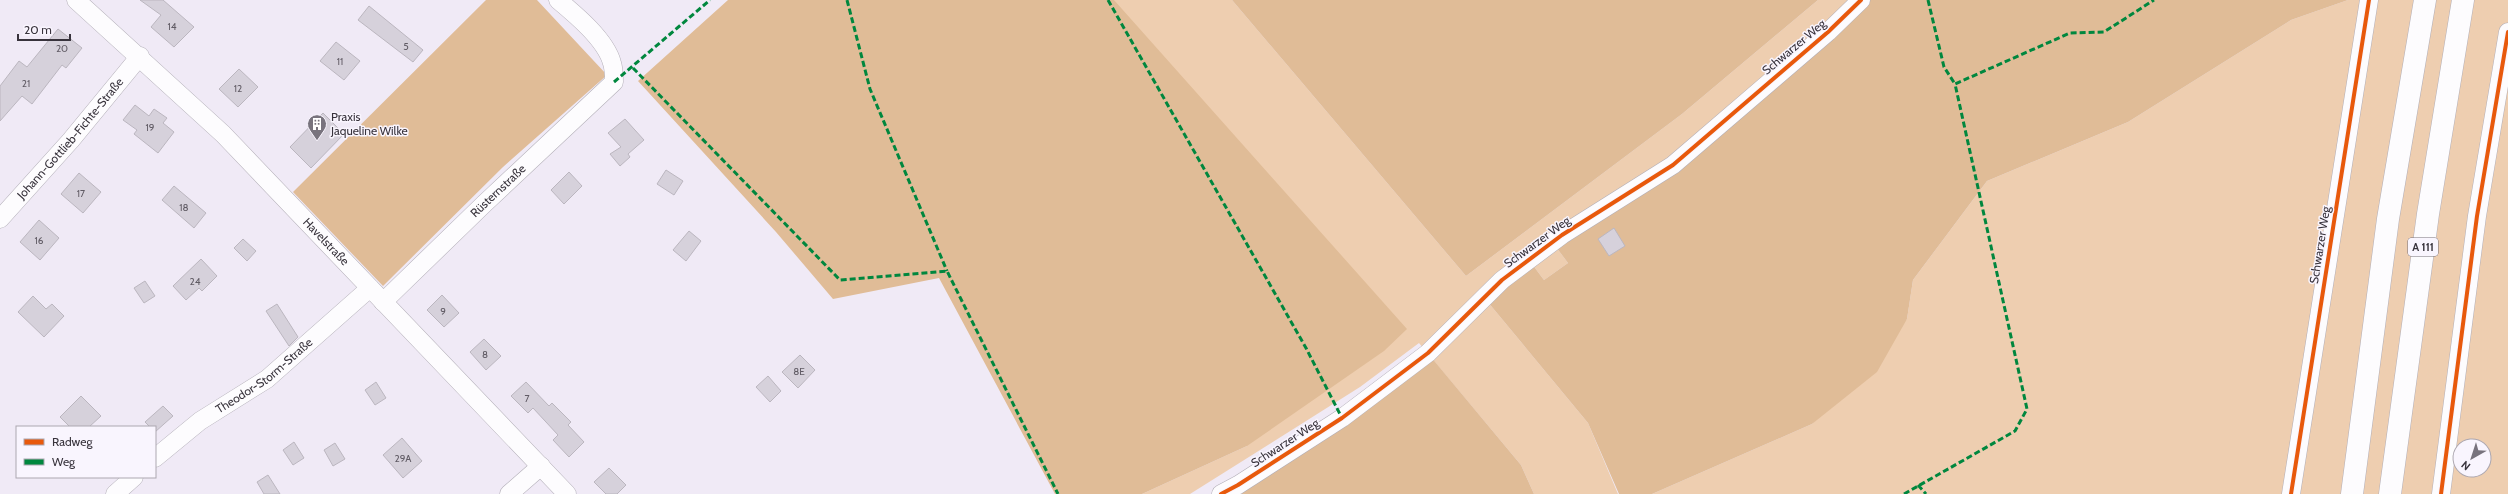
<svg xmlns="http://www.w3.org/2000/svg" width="2508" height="494" font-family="Cabin,sans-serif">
<rect width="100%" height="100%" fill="#f0eaf6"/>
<path fill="#eeceb0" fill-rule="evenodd" d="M1114,0H1232L1466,276L1682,114L1818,0H1868L1556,247L1568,263L1544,280L1532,264L1487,301L1588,423L1618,494H1534L1521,465L1419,343L1360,387L1190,494H1142L1247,446Z
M2348,0H2508V494H1652L1812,424L1907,319L1913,280L1987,181L2128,122L2291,20ZM2460,446H2484V470H2460Z"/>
<path fill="#e0bc97" d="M486,0H537L607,75L503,167L383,286L293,192Z
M728,0H1114L1407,329L1384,351L1247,446L1142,494H1055L939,278L833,299L776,232L638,81Z
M1232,0H1818L1682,114L1466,276Z
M1868,0H2348L2291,20L2128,122L1987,181L1913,280L1907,319L1877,372L1812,424L1652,494H1619L1588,423L1487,301L1532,264L1544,280L1568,263L1556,247Z
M1431,357L1521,465L1534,494H1226Z"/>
<path fill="#d6d1db" stroke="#bbb6bf" d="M140,0H163L194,27L174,47L151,27L161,15Z
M369,6L423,50L413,62L358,20Z
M58,29L82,48L66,68L62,65L32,104L22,96L0,121V86L19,61L27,67Z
M336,42L360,61L344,80L320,61Z
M239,69L258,87L238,107L219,89Z
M135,105L149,116L154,109L167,118L163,123L174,132L158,153L134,134L137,130L123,120Z
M323,113L344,134L311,168L290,147Z
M625,119L644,140L628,154L630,157L620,166L610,154L621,147L608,133Z
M666,170L683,181L674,195L657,184Z
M569,172L582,186L564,204L551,190Z
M79,173L101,192L83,213L61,194Z
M174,186L206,213L194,228L162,200Z
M39,220L59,238L40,260L20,242Z
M1614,228L1625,246L1609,256L1598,239Z
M689,231L701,241L686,261L673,250Z
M243,239L256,251L247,261L234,248Z
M201,259L217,276L202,291L199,288L186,300L173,286Z
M145,281L155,296L144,303L134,288Z
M442,295L459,313L444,327L427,310Z
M33,296L46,309L52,304L64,316L44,337L18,312Z
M277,304L298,337L289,346L266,311Z
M484,339L501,356L486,370L470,352Z
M800,355L815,370L798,388L782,372Z
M768,376L781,391L770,402L756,387Z
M376,382L386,398L375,405L365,390Z
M526,382L549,406L552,403L571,422L568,425L584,442L569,457L553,440L558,435L533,408L528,413L511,396Z
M81,396L101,416L89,427H70L60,417Z
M163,406L173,416L155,432V427H150L145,422Z
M402,438L422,461L403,478L383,455Z
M294,442L304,458L293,465L283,450Z
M335,443L345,459L333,466L324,450Z
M609,468L626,485L617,494H606L594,482Z
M268,475L280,494H264L257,482Z"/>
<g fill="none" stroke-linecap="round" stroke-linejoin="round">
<g stroke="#b2aeb7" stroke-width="19">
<g id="minor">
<path id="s1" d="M76,0L223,134L567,494"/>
<path id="s2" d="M0,219L71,140L140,56"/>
<path id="s3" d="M383,302L484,204L614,82C614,76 614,69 612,63C606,40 576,15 558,0"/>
<path id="s4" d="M155,458L200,421L267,379L370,288"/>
<path d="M115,494L134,477"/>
<path d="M509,494L541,466"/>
<path d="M1221,494L1238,485L1342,418L1428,353L1502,280L1562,235L1673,165L1828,32L1861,0"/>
<path d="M2291,494L2369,0"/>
<path d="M2441,494L2477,216L2508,32"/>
</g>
</g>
<g stroke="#b2aeb7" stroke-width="23">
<path id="highway" d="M2352,494L2388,219L2425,0
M2390,494L2428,214L2463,0"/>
</g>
<use href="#minor" stroke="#fdfcfe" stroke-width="18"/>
<use href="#highway" stroke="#fdfcfe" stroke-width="22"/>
<path stroke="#00873e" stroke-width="3" stroke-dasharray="6 3" stroke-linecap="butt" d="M847,0L870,89L947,271
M1108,0L1306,348L1342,418
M1928,0L1944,67L1955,84
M633,68L840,280L947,271L1058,494
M614,82L710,0
M1918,485L1926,494
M1904,494L2015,431L2027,409L1955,84L2070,33L2104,32L2154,0"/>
<g stroke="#f9f5fe" stroke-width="6">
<path id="cycleway" d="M1221,494L1238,485L1342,418L1428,353L1502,280L1562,235L1673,165L1828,32L1861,0
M2291,494L2369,0
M2441,494L2477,216L2508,32"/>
</g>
<use href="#cycleway" stroke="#e8590c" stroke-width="4"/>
</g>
<defs>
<g id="building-pin" transform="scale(1)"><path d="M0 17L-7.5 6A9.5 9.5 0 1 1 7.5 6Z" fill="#78737d" stroke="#f9f5fe"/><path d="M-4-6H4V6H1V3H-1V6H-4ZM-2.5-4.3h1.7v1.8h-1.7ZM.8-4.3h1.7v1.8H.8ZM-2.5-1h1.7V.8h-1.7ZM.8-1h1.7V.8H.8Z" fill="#fff"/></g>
</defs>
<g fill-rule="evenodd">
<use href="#building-pin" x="317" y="124"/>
</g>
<g text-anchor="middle" stroke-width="3" stroke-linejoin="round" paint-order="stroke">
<g font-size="10" fill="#605b64">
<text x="172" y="30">14</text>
<text x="406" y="50">5</text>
<text x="62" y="52">20</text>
<text x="340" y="65">11</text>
<text x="26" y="87">21</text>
<text x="238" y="92">12</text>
<text x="150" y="131">19</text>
<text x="81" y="197">17</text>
<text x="184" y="211">18</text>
<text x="39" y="244">16</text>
<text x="195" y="285">24</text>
<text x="443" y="315">9</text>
<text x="485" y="358">8</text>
<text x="799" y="375">8E</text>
<text x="527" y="402">7</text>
<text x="403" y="462">29A</text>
</g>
<rect fill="#f9f5fe" stroke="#726d76" stroke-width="1" x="2408" y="238" width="30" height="18" rx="3"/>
<g font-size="11" font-weight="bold" fill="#38333c">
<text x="2423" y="251">A 111</text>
</g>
<g font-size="12" fill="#38333c" stroke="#f9f5fe">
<text transform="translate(1794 47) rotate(-40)" y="4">Schwarzer Weg</text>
<text dy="4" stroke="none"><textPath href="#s2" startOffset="107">Johann-Gottlieb-Fichte-Straße</textPath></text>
<text dy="4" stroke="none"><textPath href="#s3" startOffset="160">Rüsternstraße</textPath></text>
<text dy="4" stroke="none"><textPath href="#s1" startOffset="348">Havelstraße</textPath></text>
<text transform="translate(1537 242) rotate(-36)" y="4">Schwarzer Weg</text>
<text transform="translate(2320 245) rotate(-81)" y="4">Schwarzer Weg</text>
<text dy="4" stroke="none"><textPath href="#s4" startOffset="137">Theodor-Storm-Straße</textPath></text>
<text transform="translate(1285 443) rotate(-33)" y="4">Schwarzer Weg</text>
</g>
<g font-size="12" fill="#38333c" stroke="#f9f5fe" text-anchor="start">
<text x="331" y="121">Praxis<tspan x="331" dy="14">Jaqueline Wilke</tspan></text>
</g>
</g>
<rect x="16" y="426" width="140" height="52" fill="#f9f5fe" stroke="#aca7b0"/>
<rect x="24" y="439" width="20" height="6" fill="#e8590c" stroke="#aca7b0"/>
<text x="52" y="446" font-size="12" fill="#38333c">Radweg</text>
<rect x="24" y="459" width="20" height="6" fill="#00873e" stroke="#aca7b0"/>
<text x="52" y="466" font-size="12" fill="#38333c">Weg</text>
<g transform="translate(2472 458) rotate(219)"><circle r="19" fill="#f9f5fe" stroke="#aca7b0"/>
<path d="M0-3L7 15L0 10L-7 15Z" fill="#78737d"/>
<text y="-6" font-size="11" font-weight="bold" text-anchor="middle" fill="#38333c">N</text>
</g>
<path d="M18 34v6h52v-6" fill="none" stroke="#38333c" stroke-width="2"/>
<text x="24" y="34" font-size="12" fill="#38333c" stroke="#f9f5fe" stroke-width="3" paint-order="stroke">20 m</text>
</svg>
